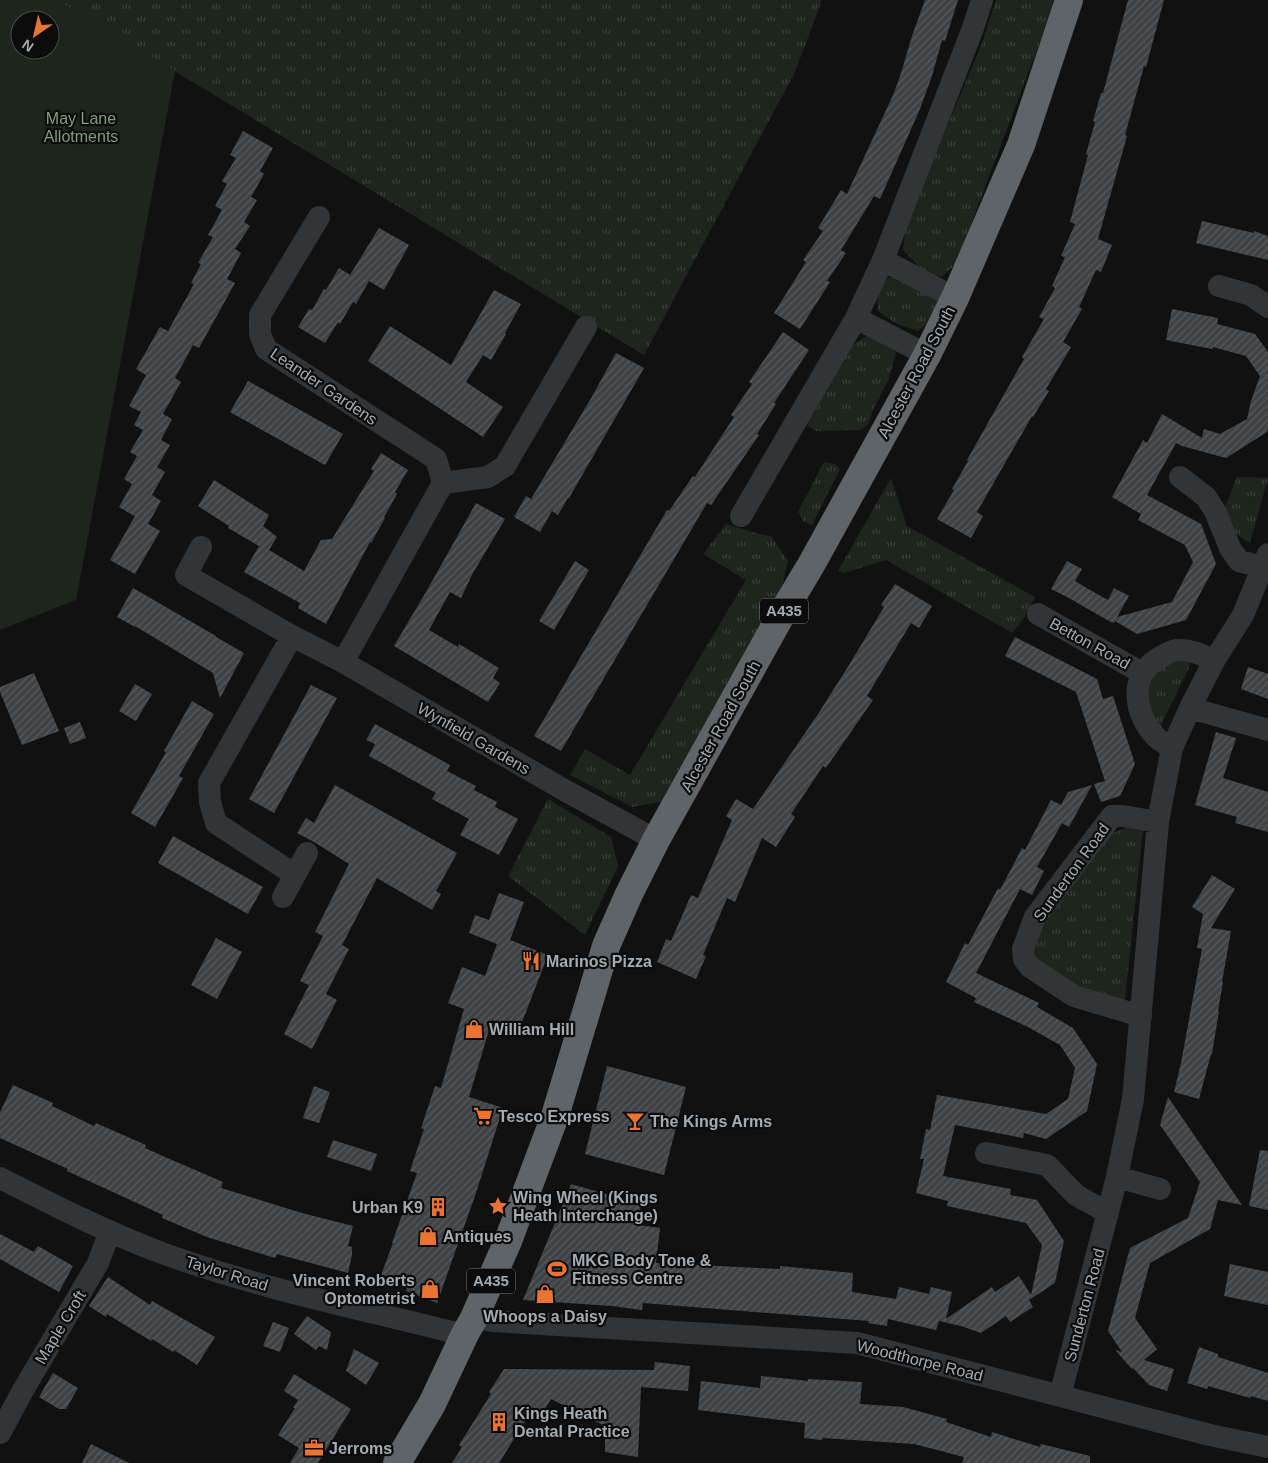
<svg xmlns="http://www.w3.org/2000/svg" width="1268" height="1463" font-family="Helvetica,sans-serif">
<defs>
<pattern id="grass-tufts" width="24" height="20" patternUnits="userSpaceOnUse" patternTransform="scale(1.25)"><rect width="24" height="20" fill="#1e251d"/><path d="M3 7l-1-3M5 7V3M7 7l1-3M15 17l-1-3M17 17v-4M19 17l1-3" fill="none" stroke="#3c423b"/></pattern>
<pattern id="building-hatch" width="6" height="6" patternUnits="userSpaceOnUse" patternTransform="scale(1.25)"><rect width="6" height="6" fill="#404345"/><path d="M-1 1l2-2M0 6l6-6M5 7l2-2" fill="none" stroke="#585b5d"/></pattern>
</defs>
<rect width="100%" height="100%" fill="#111112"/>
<path fill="url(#grass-tufts)" d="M57,0H822L795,72L644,355Z
M996,0H1053L1047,23L956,264L941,277L924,272L903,250L907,221L981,46Z
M893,275L939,300L935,316L918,331L897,324L878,311C877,295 877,284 893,275Z
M868,335L885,340L896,353L888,381L873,410L868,424L861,430L816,431L807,426L845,350Z
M824,462L835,464L840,469L812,525L804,522L798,512Z
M1237,477L1268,478L1250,543L1236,534L1224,510Z
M891,478L907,526L1035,597L1024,618L1012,633L886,560L844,573L838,571Z
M726,524L759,534L771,536L788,561L782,586L665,801L632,807L570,775L585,749L630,775L746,580L703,554Z
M1165,659H1190L1189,668L1160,727L1143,705L1144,685Z
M548,799L611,837L618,866L585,935L508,876Z
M1129,827L1143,829L1125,1000L1075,985L1036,961L1033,949L1044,921L1109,834Z"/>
<path fill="#1e251d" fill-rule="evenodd" d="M0,0H57L175,71L76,600L0,630ZM20,20H50V50H20Z"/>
<path fill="url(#building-hatch)" d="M925,0H958L945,41L942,40L932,76L920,109L880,199L874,196L841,250L846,253L827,281L830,282L800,329L774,313L806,262L803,260L823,231L818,228L841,190L847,194L894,93L902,70L912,36Z
M1128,0H1164L1146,67L1144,66L1125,135L1127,136L1098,239L1112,245L1101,272L1096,270L1079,307L1082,309L1063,342L1071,347L1046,389L1049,391L1033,417L1032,416L977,512L983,516L971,538L937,519L954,490L952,489L968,461L967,460L1024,359L1022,357L1044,319L1039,317L1055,288L1052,286L1065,257L1061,256L1075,224L1070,222L1088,155L1086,154L1095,122L1093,121L1101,93H1103Z
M243,131L273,148L260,171L264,174L251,197L257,200L244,222L250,226L235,249L241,253L227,279L235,283L199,348L193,345L175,378L181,382L163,414L172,419L161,440L170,445L157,467L165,472L152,495L161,501L148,524L119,507L132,484L124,479L137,456L130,452L143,430L134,425L141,412L129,406L146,375L136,369L160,327L168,331L194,284L191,283L201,264L198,263L213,237L208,235L222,210L215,206L227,184L222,181L236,158L230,155Z
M1202,221L1254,233V231L1268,236V260L1196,243Z
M379,228L409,245L384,290L369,281L356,304L353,302L340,324L338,322L325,343L298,327L309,309L312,310L324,289L326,290L339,268L350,275Z
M494,290L521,304L505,333L506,334L491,360L483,355L466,382L503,407L483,437L368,361L390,326L451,365Z
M1172,309L1218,318L1217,324L1255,334L1268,352V426L1267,432L1226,458L1182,446L1176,443L1147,495L1201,524L1216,564L1186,620L1137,634L1115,621L1114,623L1109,621L1067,597L1051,589L1067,561L1082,569L1075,581L1090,590L1108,600L1114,588L1129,596L1117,617L1172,602L1193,562L1185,545L1138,520L1141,514L1112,497L1143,440L1147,443L1162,414L1202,438L1204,429L1220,434L1247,419L1251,401L1260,376L1246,356L1213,347L1212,349L1166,340Z
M783,332L809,350L774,403L776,404L757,434L759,435L711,505L707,503L561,751L534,736L667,510L669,511L693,476L695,477L734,417L731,415L752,384L749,382Z
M616,353L644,368L569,498H568L558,515L552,511L540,532L514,517L526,496L531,499L590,400Z
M248,381L343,434L325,465L230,412Z
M381,453L408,470L395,492L397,494L384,517L385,518L371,543L370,542L326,624L298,608L300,603L244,572L259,546L228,528L229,526L198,506L214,480L269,515L263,526L277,537L269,550L304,571L321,540L332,539L374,471L371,469Z
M476,503L505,519L473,573L461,598L450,592L429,630L458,647L459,644L499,668L493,678L500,683L488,702L394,646L426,592Z
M135,516L160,531L135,574L110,560Z
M575,561L589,570L554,630L539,621Z
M895,584L932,606L919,628L911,623L867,696L873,700L826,768L823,766L791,814L795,817L776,847L762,838L735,902L727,898L703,955L706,956L696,979L657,962L666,939L671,941L691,895L698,898L732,820L726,816L736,799L753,809L818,714L849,665L884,607L881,605Z
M133,588L216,636V637L244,653L220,698L213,673L135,626V627L117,617Z
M1015,637L1097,679L1103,699L1113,696L1135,764L1120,796L1101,802L1094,784L1105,781L1076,692L1005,656Z
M1248,667L1268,674V699L1241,689Z
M34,673L59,731L22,745L0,692V687Z
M135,684L152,694L136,721L119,711Z
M311,685L337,698L274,813L249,799Z
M192,701L214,714L179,776L183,778L155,827L131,813L166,752L164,751Z
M80,722L86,738L70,744L64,728Z
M375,724L450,765L447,771L476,786L474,790L497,802L495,807L518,819L499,855L460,835L469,819L432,799L436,793L369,756L375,744L366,740Z
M1216,732L1236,738L1223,778L1268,792V832L1235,823L1237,817L1195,805Z
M335,785L457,853L436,891L441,894L432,910L377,878L342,945L349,949L326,994L337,1000L312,1049L284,1034L309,985L300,981L323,936L315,932L349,864L314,842L297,833L306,818L314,823Z
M1092,785L1069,827L1062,823L1037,867L1044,871L1032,895L1020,889L976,973L1039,1003L1037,1007L1073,1028L1097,1064L1087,1111L1046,1139L1024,1133L1023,1138L955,1125L943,1176L1011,1189L1010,1195L1037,1200L1064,1241L1055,1283L1029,1300L1033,1307L1010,1322L1006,1316L981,1333L961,1326L939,1321L936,1330L888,1319L887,1326L868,1323L869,1321L643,1303L642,1310L612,1306L523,1300L571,1184L641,1204L638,1225L660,1228L656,1263L780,1269V1266L853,1273L852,1292L896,1299L899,1287L929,1294L931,1287L952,1292L946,1319L992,1287L995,1292L1019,1276L1031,1295L1042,1245L1026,1223L947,1206L948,1201L916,1193L924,1159H920L926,1129L930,1130L937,1095L1046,1114L1068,1099L1075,1068L1060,1045L1028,1027L974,1002L976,998L946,982L965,943L968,945L998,888L1000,890L1022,848L1025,850L1051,800L1061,805L1068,792Z
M173,836L263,887L248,914L158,863Z
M1212,875L1235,889L1211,928L1231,931L1222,982H1223L1218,1011H1219L1212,1054H1211L1199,1099L1174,1092L1181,1063L1202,949L1197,948L1203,914L1192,907Z
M499,893L524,902L510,940L548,955L519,1030L492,1020L469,1097L503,1108L476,1193L437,1303L406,1291L408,1285L381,1275L393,1243H392L417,1173L410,1171L424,1129L421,1128L435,1086L441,1088L464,1009L448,1003L462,967L485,976L497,944L469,933L475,915L489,920Z
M216,938L242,952L217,999L191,985Z
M607,1066L686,1087L664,1175L585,1154Z
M13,1085L53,1103L52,1106L94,1126L96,1123L105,1127L146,1145L145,1148L165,1157L223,1182L221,1188L302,1213L353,1226L348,1246L352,1247V1255L348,1273L277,1254L275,1258L207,1237L162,1218L163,1215L67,1171L68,1169L0,1138V1112Z
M314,1086L330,1092L319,1123L303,1118Z
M1168,1097L1242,1205L1218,1200L1210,1229L1150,1263L1135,1318L1157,1349L1144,1360L1174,1369L1167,1391L1149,1385L1133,1368L1132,1369L1115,1350L1122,1352L1108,1331L1130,1248L1188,1218L1200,1182L1160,1125Z
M333,1140L377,1154L371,1171L327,1157Z
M1260,1150L1268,1151V1210L1249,1206Z
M0,1234L34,1252L38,1246L73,1266L59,1292L0,1259Z
M1230,1264L1268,1272V1305L1224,1296Z
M108,1277L150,1305L152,1301L215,1337L197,1365L174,1350L173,1352L152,1339L151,1341L107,1314L106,1317L89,1306Z
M307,1316L331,1332L327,1350L319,1346L316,1350L294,1334Z
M273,1322L289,1328L280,1352L263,1346Z
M1199,1347L1218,1354V1357L1268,1373V1401L1251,1396L1250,1398L1208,1386L1207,1389L1187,1383Z
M354,1349L379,1363L366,1385L346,1371Z
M655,1362L690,1366L688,1391L641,1387L638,1457L605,1452V1426L551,1399L538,1420L529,1415L499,1463H452L462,1447L459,1445L491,1394L489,1392L504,1369L654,1370Z
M53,1373L78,1388L66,1409H59L39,1397Z
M294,1374L351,1409L318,1463H290L299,1448L278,1435L295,1408H293L298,1400L284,1391Z
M761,1376L808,1381V1379L862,1382L860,1404L903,1407L947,1419L946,1422L991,1437L992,1432L1040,1447L1041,1444L1090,1456V1463H962L964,1457L914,1444L823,1438L822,1440L804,1438L805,1423L698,1410L701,1381L760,1388Z
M91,1444L129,1463H82Z"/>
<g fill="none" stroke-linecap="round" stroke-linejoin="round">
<path stroke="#323537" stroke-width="22" d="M319,217L260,315V334L266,349L436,459L443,483L343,662
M883,260L955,298
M1219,286L1251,295L1268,307
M856,318L927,355
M1180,477L1206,497L1215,511L1230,548L1239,561L1262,567
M443,483L488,477L505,466L586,327
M741,516L856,318L883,260L973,28L982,0
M201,547L186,575L292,636
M1038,614L1142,673
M1190,708L1268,730
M1172,748C1167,745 1160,741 1156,737C1135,715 1128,678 1156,660C1162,656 1170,651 1177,650C1190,649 1204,655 1214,661
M295,875L216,823L210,802L209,783L292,636L343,662L566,791L656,840
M283,897L307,853
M1141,1016L1074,996L1030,967L1024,959L1023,949L1035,917L1112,816H1123L1158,822
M986,1153L1047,1165L1076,1195L1108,1213
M1117,1177L1160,1189
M0,1178C53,1205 106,1232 162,1253C255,1287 353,1307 448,1331L465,1334
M474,1318L493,1321L857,1343L1210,1435L1268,1447
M1060,1396L1117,1177L1133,1099L1158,822L1172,748L1190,708L1214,661L1243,615L1268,554
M0,1433L22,1392L98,1263L110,1231"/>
<path stroke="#5e6468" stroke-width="28" d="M397,1463L432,1404L465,1334L474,1318L508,1241L555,1116L606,946L629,894L656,840L784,610L811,565L927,355L955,298L1021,145L1069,0"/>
</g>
<defs>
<g id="restaurant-bare" transform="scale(1.5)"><path d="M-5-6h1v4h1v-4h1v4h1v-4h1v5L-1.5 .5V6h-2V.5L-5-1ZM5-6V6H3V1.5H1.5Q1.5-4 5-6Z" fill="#e97332" stroke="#0c0c0d" stroke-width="2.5" paint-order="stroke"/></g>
<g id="shop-bare" transform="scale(1.5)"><path d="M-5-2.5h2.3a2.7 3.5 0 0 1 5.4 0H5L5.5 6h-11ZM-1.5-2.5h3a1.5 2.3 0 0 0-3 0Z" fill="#e97332" stroke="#0c0c0d" stroke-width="2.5" paint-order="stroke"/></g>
<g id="supermarket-bare" transform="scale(1.5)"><path d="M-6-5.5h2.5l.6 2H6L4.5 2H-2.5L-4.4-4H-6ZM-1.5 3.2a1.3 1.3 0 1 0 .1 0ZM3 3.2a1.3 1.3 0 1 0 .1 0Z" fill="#e97332" stroke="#0c0c0d" stroke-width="2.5" paint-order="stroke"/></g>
<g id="bar-bare" transform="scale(1.5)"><path d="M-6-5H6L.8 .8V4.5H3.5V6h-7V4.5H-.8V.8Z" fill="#e97332" stroke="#0c0c0d" stroke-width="2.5" paint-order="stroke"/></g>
<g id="sight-bare" transform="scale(1.5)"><path d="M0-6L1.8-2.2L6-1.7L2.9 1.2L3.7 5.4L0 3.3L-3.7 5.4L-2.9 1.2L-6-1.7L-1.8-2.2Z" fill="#e97332" stroke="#0c0c0d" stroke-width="2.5" paint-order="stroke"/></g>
<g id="building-bare" transform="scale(1.5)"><path d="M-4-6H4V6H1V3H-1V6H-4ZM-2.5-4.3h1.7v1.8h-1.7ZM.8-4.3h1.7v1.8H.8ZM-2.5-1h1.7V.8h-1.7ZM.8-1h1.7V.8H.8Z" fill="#e97332" stroke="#0c0c0d" stroke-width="2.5" paint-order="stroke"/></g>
<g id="stadium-bare" transform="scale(1.5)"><path d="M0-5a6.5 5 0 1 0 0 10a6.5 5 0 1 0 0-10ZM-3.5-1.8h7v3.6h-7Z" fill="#e97332" stroke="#0c0c0d" stroke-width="2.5" paint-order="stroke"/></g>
<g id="office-bare" transform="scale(1.5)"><path d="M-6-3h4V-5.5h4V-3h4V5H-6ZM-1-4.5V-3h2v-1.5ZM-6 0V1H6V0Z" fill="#e97332" stroke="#0c0c0d" stroke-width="2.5" paint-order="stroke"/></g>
</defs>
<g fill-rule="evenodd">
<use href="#restaurant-bare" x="531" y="961"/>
<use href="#shop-bare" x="474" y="1029"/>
<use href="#supermarket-bare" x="483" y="1116"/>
<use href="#bar-bare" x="635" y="1121"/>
<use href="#sight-bare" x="498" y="1206"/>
<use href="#building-bare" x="438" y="1207"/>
<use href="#shop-bare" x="428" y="1236"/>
<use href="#stadium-bare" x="557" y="1269"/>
<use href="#shop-bare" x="430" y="1289"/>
<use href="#shop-bare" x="545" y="1294"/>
<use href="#building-bare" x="499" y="1422"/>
<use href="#office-bare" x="314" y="1448"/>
</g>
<g text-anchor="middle" stroke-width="4.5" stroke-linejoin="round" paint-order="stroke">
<g fill="#0c0c0d" stroke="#767c80" stroke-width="1">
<rect x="760" y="598.5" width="48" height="25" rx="4"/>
<rect x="467" y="1268.5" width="48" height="25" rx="4"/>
</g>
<g font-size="15" font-weight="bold" fill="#a3acb2">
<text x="784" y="616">A435</text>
<text x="491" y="1286">A435</text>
</g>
<g font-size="16" fill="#839d7a" stroke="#0c0c0d">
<text x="81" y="124">May Lane<tspan x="81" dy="18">Allotments</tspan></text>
</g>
<g font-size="16" fill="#a3acb2" stroke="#0c0c0d">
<text transform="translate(916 372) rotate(-62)" y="6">Alcester Road South</text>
<text transform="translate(324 386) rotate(34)" y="6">Leander Gardens</text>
<text transform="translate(1090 643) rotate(29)" y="6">Betton Road</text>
<text transform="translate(720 726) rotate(-61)" y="6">Alcester Road South</text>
<text transform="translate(474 738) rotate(30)" y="6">Wynfield Gardens</text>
<text transform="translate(1071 872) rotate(-54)" y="6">Sunderton Road</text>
<text transform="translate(227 1273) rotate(17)" y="6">Taylor Road</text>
<text transform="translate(1084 1305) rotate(-75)" y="6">Sunderton Road</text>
<text transform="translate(60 1327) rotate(-59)" y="6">Maple Croft</text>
<text transform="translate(920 1360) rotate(14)" y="6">Woodthorpe Road</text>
</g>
<g font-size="16" font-weight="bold" fill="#a3acb2" stroke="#0c0c0d" text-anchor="start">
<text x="546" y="967">Marinos Pizza</text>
<text x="489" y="1035">William Hill</text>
<text x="498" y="1122">Tesco Express</text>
<text x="650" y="1127">The Kings Arms</text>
<text x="513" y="1203">Wing Wheel (Kings<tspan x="513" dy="18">Heath Interchange)</tspan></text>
<text x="423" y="1213" text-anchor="end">Urban K9</text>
<text x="443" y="1242">Antiques</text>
<text x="572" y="1266">MKG Body Tone &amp;<tspan x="572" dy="18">Fitness Centre</tspan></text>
<text x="415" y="1286" text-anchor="end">Vincent Roberts<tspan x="415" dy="18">Optometrist</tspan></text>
<text x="545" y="1322" text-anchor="middle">Whoops a Daisy</text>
<text x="514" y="1419">Kings Heath<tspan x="514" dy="18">Dental Practice</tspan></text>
<text x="329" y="1454">Jerroms</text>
</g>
</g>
<g transform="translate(35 35) rotate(214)"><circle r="24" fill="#0c0c0d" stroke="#484c4f"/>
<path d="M0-4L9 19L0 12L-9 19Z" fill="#e97332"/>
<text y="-8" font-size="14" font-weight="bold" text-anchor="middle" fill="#a3acb2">N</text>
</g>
</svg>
